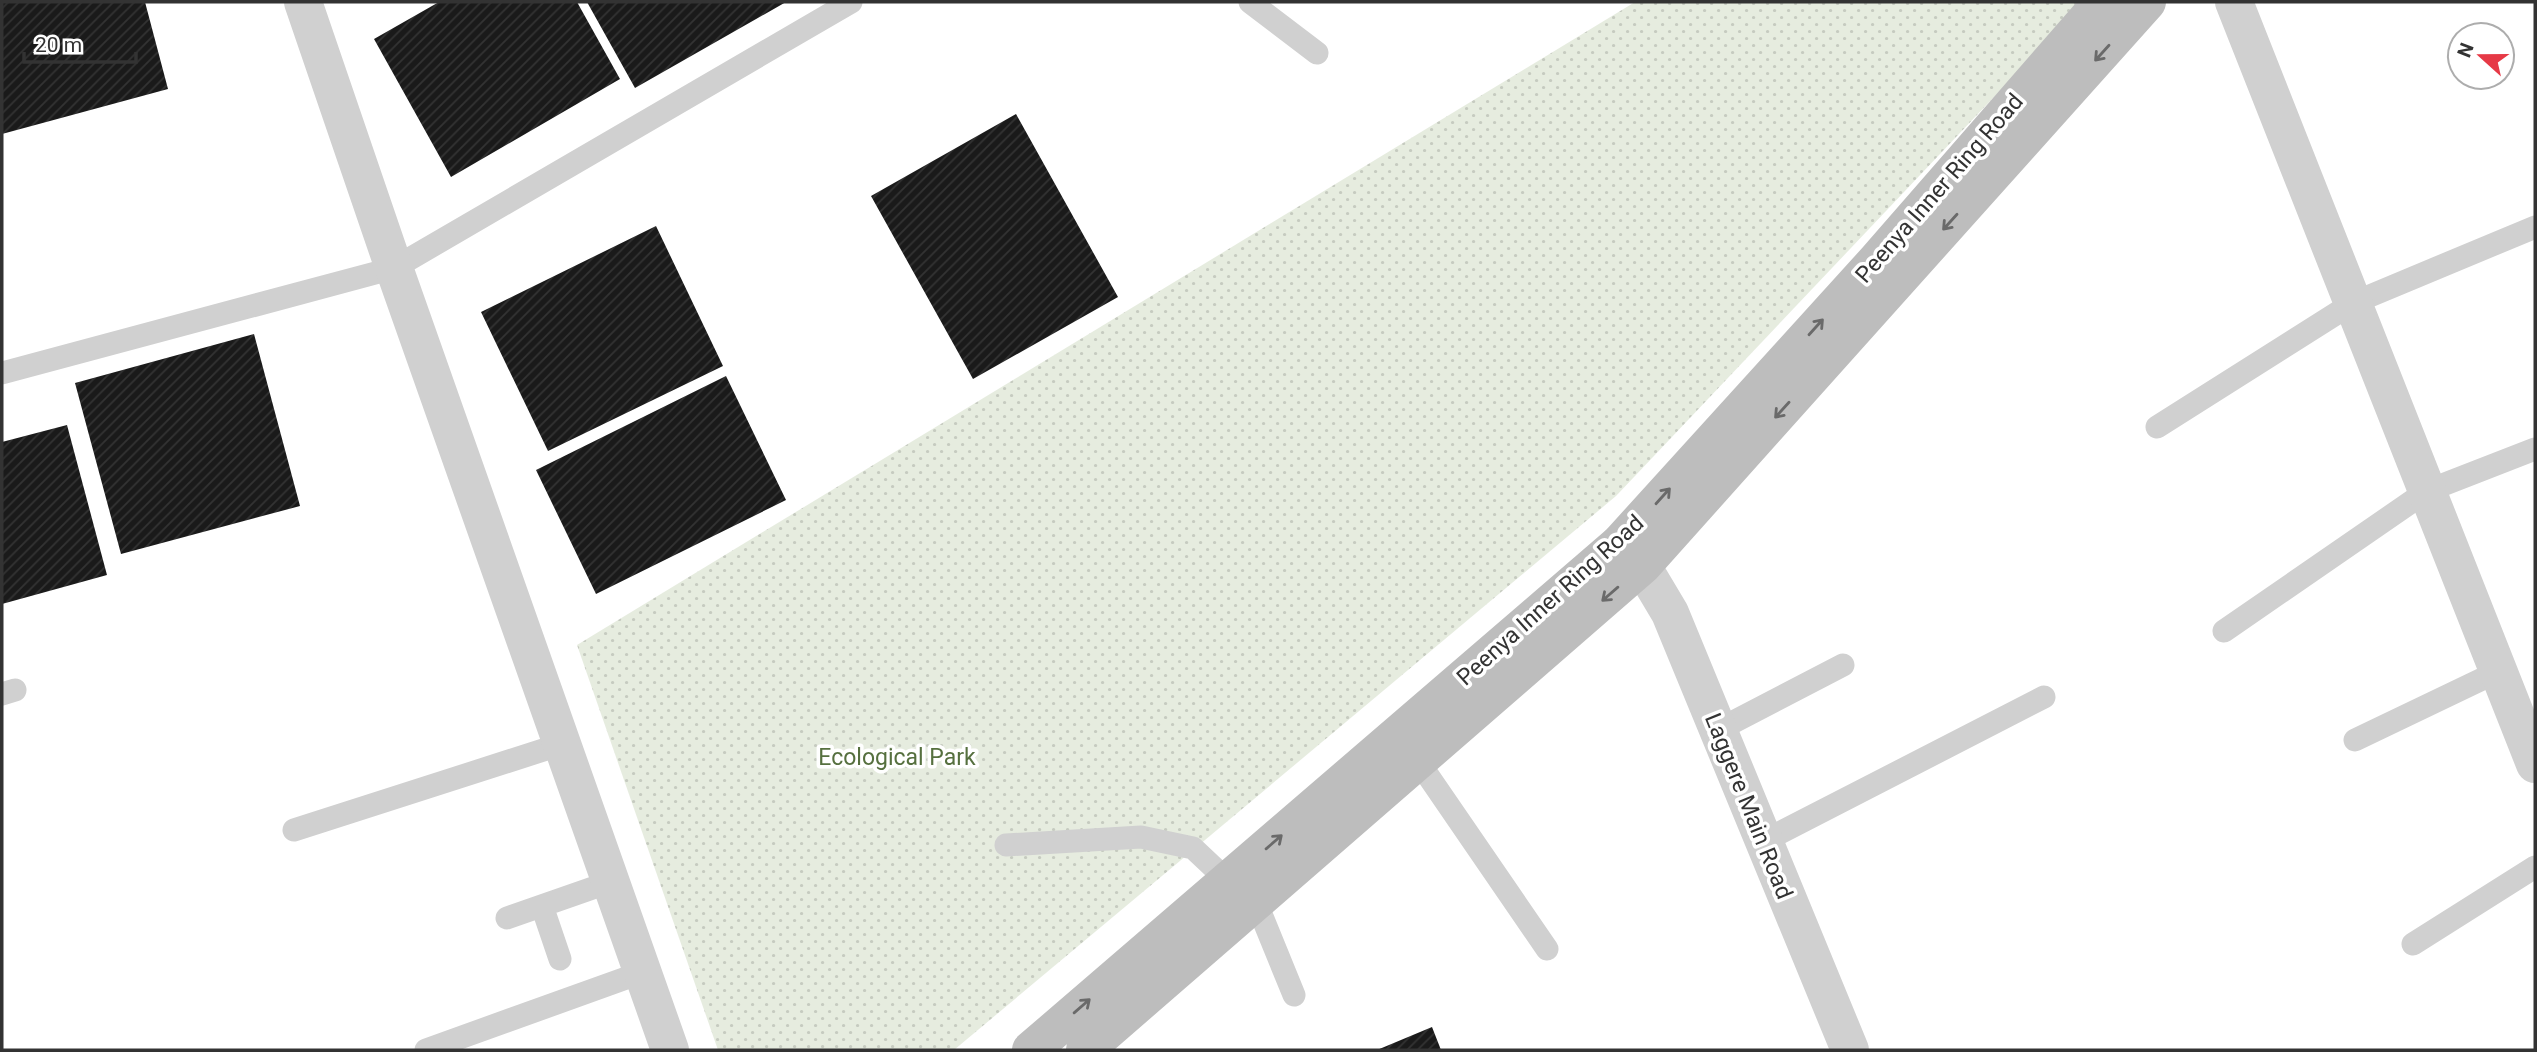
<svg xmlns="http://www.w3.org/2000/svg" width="2537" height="1052" font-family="Roboto,sans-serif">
<defs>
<pattern id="grass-dots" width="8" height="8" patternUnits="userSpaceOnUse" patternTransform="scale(1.75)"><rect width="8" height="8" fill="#e6ecdf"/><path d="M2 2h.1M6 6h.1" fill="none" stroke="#c6cbc0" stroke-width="1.8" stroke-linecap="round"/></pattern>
<pattern id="building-hatch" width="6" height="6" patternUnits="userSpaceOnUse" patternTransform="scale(1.75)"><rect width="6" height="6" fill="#1a1a1a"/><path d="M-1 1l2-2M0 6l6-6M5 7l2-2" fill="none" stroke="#333"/></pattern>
</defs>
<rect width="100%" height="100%" fill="#fff"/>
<path fill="url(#grass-dots)" d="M1635,2H2084L1616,496L954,1050H718L577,645Z"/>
<path fill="url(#building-hatch)" d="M2,2H145L168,89L2,134Z
M439,2H577L620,79L451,177L374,39Z
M587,2H786L635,88Z
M1016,114L1118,297L973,379L871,196Z
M656,226L723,366L548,451L481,312Z
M254,334L300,506L121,554L75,383Z
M726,376L786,500L596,594L536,470Z
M67,425L107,575L2,604V442Z
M1432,1027L1441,1050H1377Z"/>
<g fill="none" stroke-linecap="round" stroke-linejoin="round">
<path stroke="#d0d0d0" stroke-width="23" d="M1250,2L1317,53
M2,373L394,268L851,2
M2157,427L2353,303L2535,227
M2224,631L2427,491L2535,449
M2,694L15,690
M1718,730L1843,665
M2355,740L2499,671
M1418,761L1547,949
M294,830L562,744
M1764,841L2044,697
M1006,845L1141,837L1193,848L1228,881
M1256,902L1294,995
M542,906L560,959
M507,918L610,882
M2413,944L2535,867
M426,1050L643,972"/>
<path stroke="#d0d0d0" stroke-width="38" d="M303,2L394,268L670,1050"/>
<path stroke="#d0d0d0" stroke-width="38" d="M2234,2L2535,764
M1619,544L1642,566L1670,613L1850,1050"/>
<path stroke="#bdbdbd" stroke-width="38" d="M1031,1050L1619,544L1876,261L2102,2
M1085,1050L1642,566L2147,2"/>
</g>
<defs><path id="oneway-shaft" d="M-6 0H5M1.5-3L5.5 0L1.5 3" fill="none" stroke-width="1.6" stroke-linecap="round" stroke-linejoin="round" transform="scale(1.75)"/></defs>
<g stroke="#6a6a6a">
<use href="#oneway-shaft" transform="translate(2102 53) rotate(132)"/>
<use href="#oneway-shaft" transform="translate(1950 222) rotate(132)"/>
<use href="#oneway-shaft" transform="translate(1816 327) rotate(-48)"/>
<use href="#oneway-shaft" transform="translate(1782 410) rotate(132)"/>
<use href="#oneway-shaft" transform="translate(1663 496) rotate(-48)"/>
<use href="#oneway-shaft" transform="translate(1610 594) rotate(139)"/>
<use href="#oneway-shaft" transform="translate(1274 842) rotate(-41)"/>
<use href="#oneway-shaft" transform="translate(1082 1006) rotate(-41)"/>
</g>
<g text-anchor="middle" stroke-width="7" stroke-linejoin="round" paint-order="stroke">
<g font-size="23" fill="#333" stroke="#fff">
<text transform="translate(1939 188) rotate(-49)" y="8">Peenya Inner Ring Road</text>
<text transform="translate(1550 600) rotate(-42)" y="8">Peenya Inner Ring Road</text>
<text transform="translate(1749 806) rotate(68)" y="8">Laggere Main Road</text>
</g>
<g font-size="23" fill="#56703f" stroke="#fff">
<text x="897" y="765">Ecological Park</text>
</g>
</g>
<rect width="2537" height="1052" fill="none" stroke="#333333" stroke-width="7"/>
<g transform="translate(2481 56) rotate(291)"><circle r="33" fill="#ffffff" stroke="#adadad" stroke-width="2"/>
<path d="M0-5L12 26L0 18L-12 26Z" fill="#e63946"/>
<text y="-10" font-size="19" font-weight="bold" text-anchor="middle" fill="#333333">N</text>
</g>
<path d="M24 52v10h112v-10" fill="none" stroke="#333333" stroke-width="3.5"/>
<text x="35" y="52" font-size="21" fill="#333333" stroke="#ffffff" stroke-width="5" paint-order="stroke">20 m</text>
</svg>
